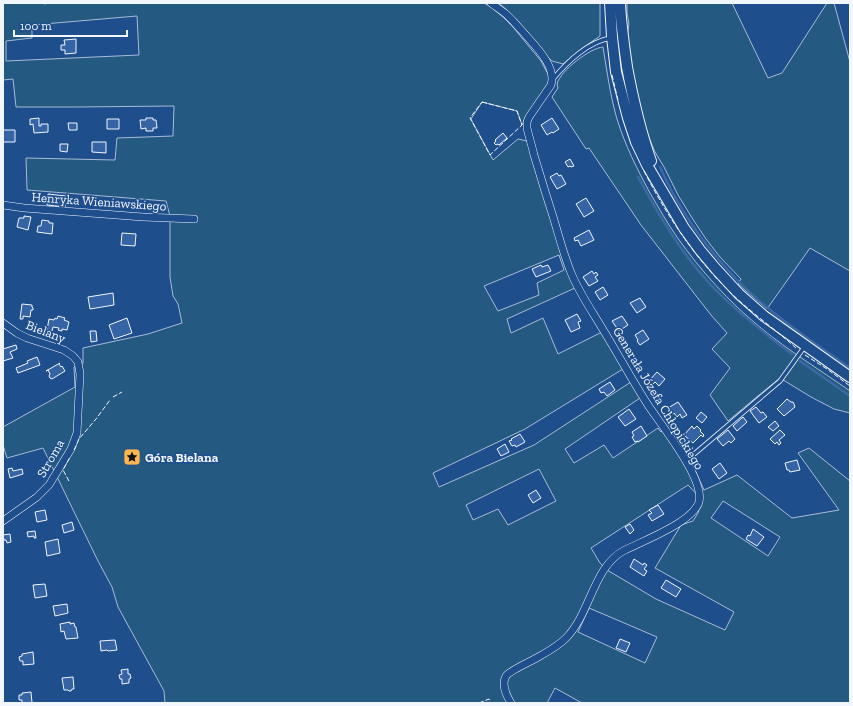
<svg xmlns="http://www.w3.org/2000/svg" width="853" height="706" font-family="'Zilla Slab',serif">
<rect width="100%" height="100%" fill="#1f4e8c"/>
<path fill="#245a82" stroke="#a8bbd7" fill-rule="evenodd" d="M3,3H44V4L51,3H484L491,7L503,17L513,27L541,61L549,76V84L526,116L522,125L517,111L482,102L471,119L493,160L518,139L527,141L575,288L507,319L511,333L543,318L558,354L602,332L623,369L525,429L433,473L439,487L534,445L631,382L640,398L565,449L574,463L604,445L613,458L658,428L661,432L669,425L688,454L704,490L737,475L792,518L839,510L798,453L809,448L850,481V703H582L555,688L547,703H165L164,691L118,607L112,587L98,561L43,448L7,458L3,445V427L75,387L74,367L83,363V348L148,334L182,323L178,304L173,296L170,277V216L166,201L27,190L26,158L115,160L117,138L173,136L174,106L76,107H16L13,79L3,80ZM137,16L139,55L6,61V41L32,38V25ZM559,255L564,270L537,283L539,295L498,311L484,286ZM539,469L556,501L508,525L498,509L473,520L466,505ZM688,485L702,500L698,513L693,521L681,525L655,568L734,612L725,630L656,599L607,570L600,563L591,548ZM723,501L780,537L768,556L711,518ZM589,608L657,637L645,663L578,632Z
M499,3H600V36L581,49L563,64L552,61L545,55L525,29L509,12Z
M627,3H732L768,78L782,73L827,3H834L850,62V271L810,248L767,309L738,284L741,279L720,257L706,239L694,221L678,195L664,167L655,152L643,123L631,67L627,37L629,24L627,13Z
M603,47C607,71 610,95 617,119C625,145 637,169 650,193C659,208 667,223 677,237C701,271 729,302 761,328C789,351 820,370 850,391V413L834,409L811,397L780,378L753,400L728,421L710,395L730,368L712,349L727,333L711,315L641,225L589,148L586,149L552,97L558,88L557,84C560,71 590,48 603,47Z"/>
<g fill="none" stroke-linecap="round" stroke-linejoin="round">
<path stroke="#3b69a3" stroke-width="2.5" d="M660,167C679,210 706,248 739,282C772,315 812,341 850,368
M638,177C659,215 680,252 710,284C733,309 764,333 792,354
M800,361L850,396"/>
</g>
<path fill="#3563a3" stroke="#f2f6ff" d="M76,39V53L65,54V50H61V45H65L64,40Z
M39,118V126H41V124H48V132L34,133L33,124L30,125V119Z
M146,118H153V120H156L157,128H153V131H146V128L141,129L140,120H146Z
M552,118L559,129L553,133L552,132L547,135L541,125Z
M107,119H119V129H107Z
M68,123H77V130H69Z
M3,130H15V142H3Z
M503,133L507,138L499,145L498,144L496,145L494,143L496,141L495,140Z
M92,142H106V153L92,152Z
M60,144H68L67,152L60,151Z
M570,159L574,166L571,167L570,166L568,167L565,162Z
M557,173L559,176L561,175L566,184L557,189L550,177Z
M48,194L66,196L65,207L47,205Z
M586,198L594,211L584,217L576,204Z
M24,216L31,217L28,230L17,227L19,218H24Z
M42,220L49,221V223H53L52,234L37,232L38,226H41Z
M589,230L594,240L581,246L578,240L575,241L574,238Z
M122,233L136,234L135,246L121,245Z
M541,265L542,267L548,265L551,271L536,277L532,269Z
M592,271L594,274L596,272L598,275L595,277L598,281L589,286L583,277Z
M603,287L608,295L600,300L595,292Z
M113,293L114,305L90,309L88,297Z
M640,298L646,307L637,313L630,303Z
M22,304L32,305V307L33,308V310H31L30,317L23,316V319H20Z
M577,314L581,321L578,322L580,328L571,332L565,320Z
M58,316L65,318L64,320L69,322L67,330L62,329V331L58,330L59,328L53,327L52,331L47,330L49,319L54,320L55,318L57,319Z
M622,316L628,325L619,331L612,321Z
M127,318L132,333L114,339L109,325Z
M643,330L649,339L640,345L637,341L638,340L635,335Z
M90,331H96L97,341L91,342Z
M16,345L17,349L10,352L13,358L3,361V349Z
M37,357L40,365L18,373L16,368L28,363L27,361Z
M60,363L59,364L61,367L62,366L65,371L52,379L50,378L49,376L50,374L48,370L46,371Z
M657,372L665,379L659,386L655,382L652,385L649,381Z
M610,382L615,390L607,396L604,392L601,393L599,389Z
M787,399L791,402H793L794,404L795,407L784,416L777,409Z
M678,402L687,415L682,418L680,414L677,417L674,413L672,414L668,408Z
M756,407L761,413L763,412L767,417L759,423L750,411Z
M629,409L636,419L625,426L618,417Z
M701,412L707,417L702,423L696,418Z
M743,417L747,422L737,431L733,426Z
M775,421L779,426L773,431L768,427Z
M641,426L647,436L638,442V441L635,442L632,437L634,436L632,432Z
M692,426L694,429L697,426L701,430L700,431L704,435L703,437L701,435L693,443L684,435Z
M728,430L735,439L731,443L729,441L723,446L717,439Z
M780,430L785,435L779,440L781,443L779,445L777,442L775,444L770,439Z
M520,434L525,442L516,447L515,445L512,446L509,441L512,440L511,439Z
M505,444L509,452L501,456L497,449Z
M797,460L800,470L790,472L789,470H787L785,463Z
M720,463L727,473L719,479L712,469Z
M12,468L13,471L22,469L23,474L10,478L8,469Z
M536,490L541,498L533,503L528,495Z
M658,505L664,514L652,521L648,515L652,513L649,510Z
M45,510L47,520L37,522L35,512Z
M72,522L74,530L64,533L62,525Z
M630,524L634,530L630,534L625,527Z
M753,529L764,537L757,546L746,539L748,535L750,536Z
M35,531L36,538H34V536L28,537L27,532Z
M10,534L11,542L7,543L6,540H4L3,535Z
M58,539L60,553L47,556L45,542Z
M634,559L643,565L644,563L647,565L644,569L647,571L644,576L630,567Z
M666,580L681,589L676,597L661,588Z
M45,584L47,596L35,598L33,585Z
M67,604L68,613L55,616L53,606Z
M70,622V624L74,623L75,627H76L78,638L66,639L64,631L61,632L60,624Z
M620,639L630,643L626,652L616,648Z
M115,640L117,650L108,651L107,650L101,651L100,641Z
M33,652L34,664L23,665V661H20L19,657L22,656V654Z
M128,669V674H130L131,678L129,679V683L122,684V679H120L119,675L122,674L121,670Z
M73,677L74,689H72L71,691H69L68,690H64L62,678Z
M31,692L32,703H22V700H19V695H22V693Z"/>
<g fill="none" stroke-linecap="round" stroke-linejoin="round">
<g stroke="#f2f6ff" stroke-width="5">
<path id="service" d="M553,79C567,62 589,41 611,38
M686,461L780,381L805,346"/>
</g>
<g stroke="#f2f6ff" stroke-width="8">
<path id="minor" d="M491,3C496,7 501,10 506,14C512,19 517,26 523,32C534,45 557,66 551,85L529,117L527,122V128C529,137 532,146 534,155C540,174 545,192 551,210C558,232 563,254 572,275C580,294 592,311 602,328C618,354 632,380 648,405C661,425 705,479 699,502C693,522 643,541 625,550C593,566 591,613 566,638C559,645 549,651 540,656C532,661 510,670 506,676C501,685 506,695 511,703
M3,205L24,208L143,217L194,219
M3,323L17,333L27,338L64,350L73,356L78,362L80,374L77,433L71,449L49,485L37,497L3,521"/>
</g>
<g stroke="#f2f6ff" stroke-width="12">
<path id="secondary" d="M610,3L612,37L616,72L628,118L636,142L647,165L684,228L700,250L716,269L739,294L764,316L850,377
M620,3C621,25 624,45 627,67C633,99 640,130 651,161"/>
</g>
<use href="#service" stroke="#1f4e8c" stroke-width="3.5"/>
<use href="#minor" stroke="#1f4e8c" stroke-width="7"/>
<use href="#secondary" stroke="#1f4e8c" stroke-width="10"/>
<path stroke="#f2f6ff" stroke-width="1" stroke-dasharray="5 2" stroke-linecap="butt" d="M612,75L618,100
M482,102L517,111L522,125L490,155L470,118Z
M644,171C667,216 696,260 733,295C753,314 776,330 796,348
M805,355L827,369L850,386
M113,397L122,392
M74,450L79,439L96,419L110,400
M69,481L63,470L70,457
M479,703L489,699L491,703"/>
</g>
<defs>
<g id="sight-square" transform="scale(0.9)"><rect x="-9" y="-9" width="18" height="18" rx="4" fill="#ffb74d" stroke="#1f4e8c"/><path d="M0-6L1.8-2.2L6-1.7L2.9 1.2L3.7 5.4L0 3.3L-3.7 5.4L-2.9 1.2L-6-1.7L-1.8-2.2Z" fill="#111"/></g>
</defs>
<g fill-rule="evenodd">
<use href="#sight-square" x="132" y="457"/>
</g>
<g text-anchor="middle" stroke-width="3" stroke-linejoin="round" paint-order="stroke">
<g font-size="13" fill="#f2f6ff" stroke="#1f4e8c">
<text transform="translate(99 201) rotate(4)" y="5">Henryka Wieniawskiego</text>
<text transform="translate(46 331) rotate(21)" y="5">Bielany</text>
<text transform="translate(659 398) rotate(59)" y="5">Generała Józefa Chłopickiego</text>
<text transform="translate(50 458) rotate(-60)" y="5">Stroma</text>
</g>
<g font-size="13" font-weight="bold" fill="#f2f6ff" stroke="#1f4e8c" text-anchor="start">
<text x="145" y="462">Góra Bielana</text>
</g>
</g>
<rect width="853" height="706" fill="none" stroke="#f2f6ff" stroke-width="8"/>
<path d="M14 30v6h113v-6" fill="none" stroke="#f2f6ff" stroke-width="2"/>
<text x="20" y="30" font-size="12" fill="#f2f6ff" stroke="#1f4e8c" stroke-width="3" paint-order="stroke">100 m</text>
</svg>
